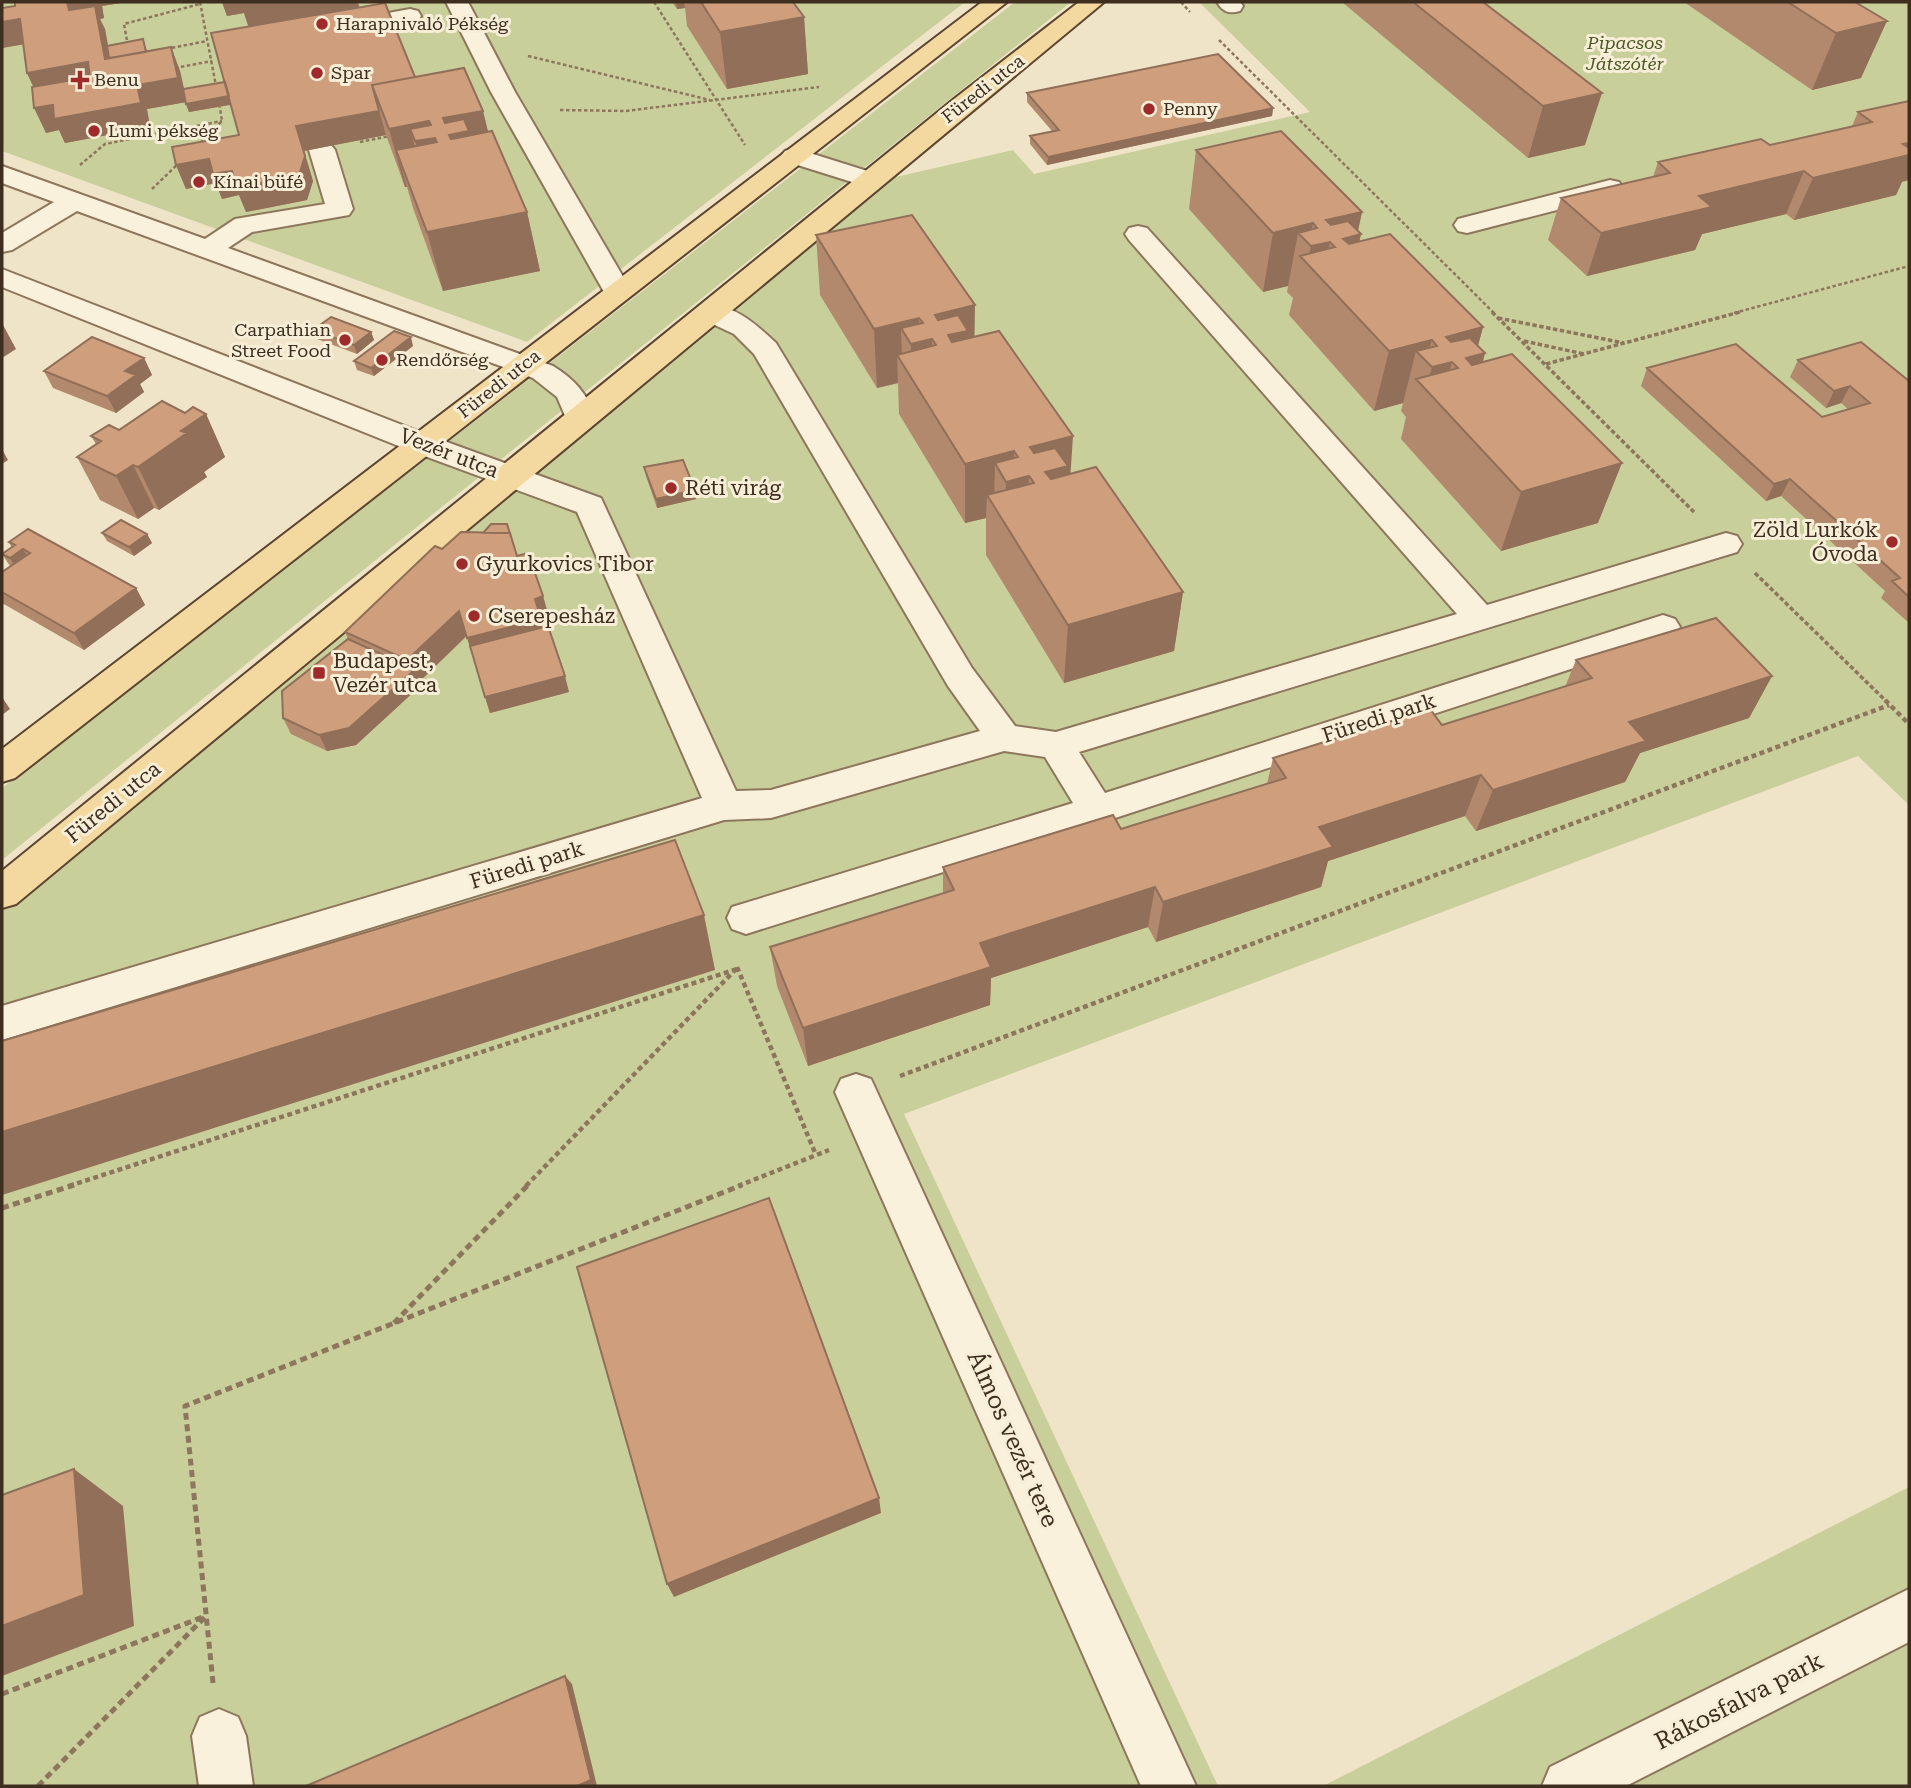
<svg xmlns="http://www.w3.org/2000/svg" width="1911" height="1788" font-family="'Roboto Serif',serif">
<rect width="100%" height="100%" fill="#f0e4c8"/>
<path fill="#c9cf9b" d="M2,2H965L527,342L2,151Z
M1015,2H1071L2,860V788Z
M1199,2H1909V805L1858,756L904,1114L1218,1786H2V910L896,177L1013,150L1034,174L1310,112Z
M1909,1487V1786H1323Z"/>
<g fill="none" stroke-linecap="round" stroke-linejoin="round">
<g stroke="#8d765c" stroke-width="4">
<path id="minor" d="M446,2H468L515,92L632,292L628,298L618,300L608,298L604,292L491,92Z
M1217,2H1240L1243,6L1240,11C1229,14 1223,12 1217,2Z
M410,9L418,11L421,16L418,21L339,36L331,34L327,29L331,24L339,22Z
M322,142L331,145L335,150L353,209L349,215L252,232L228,248L553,366C574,379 588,394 595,418L591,425L580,427L569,425L557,397L533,378L77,211L12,250L2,252V233L54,202L2,183V166L205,239L235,219L325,204L309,150L313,145Z
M794,148L880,175L884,180L880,185L871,188L785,161L781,156L785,151Z
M1610,180L1619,182L1623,188L1619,194L1467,233L1458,231L1454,225L1458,219Z
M1138,226L1147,228L1487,605L1726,533L1737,536L1742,544L1737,552L1079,752L1105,793L1663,615L1675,619L1680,627L1675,635L1109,820L746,934L732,929L727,918L732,907L1073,803L1045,757L1004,751L771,818L724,820L2,1040V1006L702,798L577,512L411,451L2,287V269L433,437L601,498L736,791L771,790L980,731L948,686L754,354L734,334L702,319L698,313L702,307C730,300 757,325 776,343L972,668L1015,726L1056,732L1457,614L1129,240L1125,234L1129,228Z
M856,1074L871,1079L1196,1786H1141L835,1092L841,1079Z
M1909,1589V1642L1626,1786H1542L1550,1767Z
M219,1709L238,1717L246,1736L253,1786H199L192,1736L200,1717Z"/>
</g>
<g stroke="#5b4430" stroke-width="4">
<path id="major" d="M982,2H1007L15,778L2,782V749Z
M1079,2H1104L16,904L2,908V871L954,99Z"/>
</g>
<path stroke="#8d765c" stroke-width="2.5" stroke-dasharray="3.5 2.5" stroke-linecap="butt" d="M200,2L216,86
M654,2L745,145
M1181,2L1190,12
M1219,40L1494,313
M128,46L124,24L200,4
M166,49L207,41
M528,56L710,100
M175,68L212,61
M560,110L626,111L819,87
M360,142L390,136
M197,145L222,121L219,102
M80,165L105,144L222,121
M152,189L181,161
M1734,313L1909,266"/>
<path stroke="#8d765c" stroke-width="3.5" stroke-dasharray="4.5 2.5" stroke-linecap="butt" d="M1492,312L1694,512
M1498,318L1624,343
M1524,341L1584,354
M1546,364L1740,312
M1755,573L1887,702"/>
<path stroke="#8d765c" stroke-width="4.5" stroke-dasharray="5 3.5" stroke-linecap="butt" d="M1885,700L1909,724
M737,967L816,1155
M900,1076L1889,705
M69,1186L737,969
M526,1186L736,969
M738,1186L829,1150"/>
<path stroke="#8d765c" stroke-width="5" stroke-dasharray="7 4.5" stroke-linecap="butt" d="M2,1208L74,1185
M394,1323L528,1185
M213,1683L185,1406L742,1185
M2,1694L203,1617
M38,1786L206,1616"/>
<use href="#minor" fill="#faf1dc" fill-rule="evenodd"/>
<use href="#major" fill="#f3d9a0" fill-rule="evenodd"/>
</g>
<path fill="#b2896c" d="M15,2H127L102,6L104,18L100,19L105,29L108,45L143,39L147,52L171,47L180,71L184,89L225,82L248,26L244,13L227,16L222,2L359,7L415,77L483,111L488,132L527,212L540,271L443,291L413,208L407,187H405L386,135L304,151L313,181L307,200L246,212L239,195L222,199L216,183L186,189L176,165L239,135L231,105L189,112L185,102L147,109L150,127L65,143L59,130L46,133L34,87L27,73L24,44L2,48V8L15,6Z
M672,2H793L804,17L808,74L727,89L687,26L685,8L677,9Z
M1342,2H1483L1585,145L1528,158Z
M1684,2H1855L1861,78L1812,90Z
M1027,93L1273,108L1272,116L1047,165L1030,144V136L1052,131L1027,102Z
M1909,101L1902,182L1896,195L1794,220L1786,214L1702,234L1695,250L1587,276L1548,240L1561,198L1653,177L1658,162L1770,145L1852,126L1858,112Z
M1196,150L1362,212L1358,231L1360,242L1483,327L1478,346L1485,353L1483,362L1598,523L1501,551L1401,439L1406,417L1401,411L1403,403L1374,411L1289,315L1293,298L1287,292L1288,286L1263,292L1189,209Z
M816,235L975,336L1070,474L1183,592L1174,651L1064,683L986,555V518L965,523L899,414L898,383L877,388L820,295Z
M313,330L371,332L374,340L357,354L317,339Z
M413,346L374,376L357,370L354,361Z
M144,358L152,375L140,384L144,392L116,413L53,388L44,371Z
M1798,360L1909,381V623L1881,598L1885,591L1781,496L1766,501L1641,386L1647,368L1822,417L1848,409L1841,403L1826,408L1790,377Z
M185,413L206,414L225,457L204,472L207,477L159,510L154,508L138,519L100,500L77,457L96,444L91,436Z
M644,467L696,499L657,508L646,476Z
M102,533L147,534L152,543L134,556L107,541Z
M512,539L517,556L543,596L550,621L542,623L569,692L490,713L467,636L417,684L418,688L356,745L327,751L291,734L283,718L348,639L345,632L442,549Z
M9,542L136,588L145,605L84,650L2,603V572L10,566L2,554L12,548Z
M1576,660L1772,676L1749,718L1640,753L1625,782L1476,831L1465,816L1328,861L1321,887L1156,942L1148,927L991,978L990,1005L808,1066L777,986L770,947L943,893V867L1121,829L1267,784L1273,758L1442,725L1565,687Z"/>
<path fill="#916f58" d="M67,2H127L102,6L104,18L100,19L105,29L110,58L143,39L146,48L149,60L105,59L25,24Z
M222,2H358L363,20L253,39L244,13L227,16Z
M676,2H684L685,8L677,9Z
M804,17L808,74L727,89L720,32Z
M20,19L31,43L2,48V22Z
M1887,21L1861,78L1812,90L1836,33Z
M171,47L180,71L187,102L147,109L150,127L65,143L59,130L46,133L34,108L137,85Z
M88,62L98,86L38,97L27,73Z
M1602,93L1585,145L1528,158L1543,106Z
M230,96L233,104L189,112L186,104Z
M1273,108L1272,116L1047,165L1048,157Z
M379,111L386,135L304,151L313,181L307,200L246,212L239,195L222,199L216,183L186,189L176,165L209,159L296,126Z
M483,111L497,169L460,176L443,118Z
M429,121L435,138L450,196L431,200L415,141L410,129L425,183L396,150L407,187H405L389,129Z
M1909,143V180L1902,182L1896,195L1794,220L1813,178Z
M1804,171L1786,214L1702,234L1695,250L1587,276L1601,233L1699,196Z
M527,212L540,271L443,291L427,232Z
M1362,212L1357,235L1361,234L1349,294L1335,247L1330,242L1323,279L1308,263L1311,246L1326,220Z
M1313,223L1309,244L1298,233L1288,286L1263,292L1273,233Z
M975,305L974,365L948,395L935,315Z
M919,318L920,342L932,339L933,399L912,379L911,344L901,328L902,363L897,355L898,383L877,388L874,329Z
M2,323L16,349L2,358Z
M1483,327L1475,356L1485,353L1467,413L1458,368L1452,362L1440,404L1426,389L1432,367L1446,337Z
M371,332L374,340L357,354L354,345Z
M411,337L413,346L374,376L371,368Z
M1432,340L1426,361L1416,351L1403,403L1374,411L1389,351Z
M144,358L152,375L140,384L144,392L116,413L107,396L125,371Z
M1850,386L1841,403L1826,408L1834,391Z
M206,414L225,457L204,472L207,477L159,510L138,467L181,431Z
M1073,436L1069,496L1034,483L1030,447Z
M3,451L8,460L2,464V452Z
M1014,451L1013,480L1029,476L1026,535L1005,525L1006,482L995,463L994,506L987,495L986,518L965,523V464Z
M1622,463L1598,523L1501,551L1521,492Z
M133,465L154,508L138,519L116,476Z
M1790,479L1781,496L1766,501L1774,484Z
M695,490L696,499L657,508L656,499Z
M147,534L152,543L134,556L129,547Z
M23,549L33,566L20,575L10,558Z
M136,588L145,605L84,650L74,633Z
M1183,592L1174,651L1064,683L1068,625Z
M543,596L550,621L542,623L548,644L475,663L467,638L535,599Z
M459,611L467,635L417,684L418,688L356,745L327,751L319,735L412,672L407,660Z
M565,676L569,692L490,713L485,697Z
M1772,676L1749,718L1640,753L1625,782L1476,831L1493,790L1629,722Z
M2,697L10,709L2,715Z
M1481,775L1465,816L1328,861L1321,887L1156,942L1163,902L1319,827Z
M1155,887L1148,927L991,978L990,1005L808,1066L803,1028L980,943Z
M704,915L715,970L2,1195V1132Z
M74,1469L123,1506L134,1626L2,1676V1626Z
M879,1498L881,1513L674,1597L667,1584Z
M565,1676L572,1684L597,1786H577Z"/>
<path fill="#cf9f7d" stroke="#916f58" stroke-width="2" d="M15,2H67L69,10L95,6L105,59L171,47L178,78L137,85L141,103L54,119L53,105L34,108L32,87L90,77L88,62L27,73L20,19L2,22V8L15,6Z
M701,2H793L804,17L720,32Z
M1413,2H1483L1602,93L1543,106Z
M1788,2H1855L1887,21L1836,33Z
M385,3L415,77L372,85L379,111L296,126L305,156L299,175L236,188L232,171L213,174L209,159L176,165L172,147L239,135L211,33Z
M143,39L146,52L109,58L107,46Z
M1218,54L1273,108L1048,157L1030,136L1059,130L1027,93Z
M464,68L483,111L443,118L445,123L464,119L469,131L449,135L451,139L492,131L527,212L427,232L396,150L437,142L435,138L415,141L410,129L431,125L429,121L389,129L372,85Z
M225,82L229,96L186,104L183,89Z
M1909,101V143L1903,144L1909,148V155L1813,178L1804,171L1699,196L1712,207L1601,233L1561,198L1670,173L1658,162L1761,139L1770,145L1872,122L1858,112Z
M1281,131L1362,212L1326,220L1331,225L1348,221L1361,234L1343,239L1349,244L1390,234L1483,327L1446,337L1451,342L1470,338L1485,353L1466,358L1472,365L1512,354L1622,463L1521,492L1416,379L1458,368L1452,362L1432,367L1416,351L1437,346L1432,340L1389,351L1300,256L1335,247L1330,242L1311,246L1298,233L1317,228L1313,223L1273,233L1196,150Z
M912,215L975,305L935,315L938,320L958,315L968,331L948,335L952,342L999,331L1073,436L1030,447L1034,453L1055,448L1068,466L1045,472L1051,479L1096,467L1183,592L1068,625L987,495L1034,483L1029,476L1006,482L995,463L1018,457L1014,451L965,464L897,355L936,345L932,339L911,344L901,328L923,323L919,318L874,329L816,235Z
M331,317L371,332L354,345L313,330Z
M394,331L411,337L371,368L354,361Z
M92,337L144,358L125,371L136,375L107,396L44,371Z
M1861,342L1909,381V597L1892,581L1900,578L1790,479L1774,484L1647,368L1736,344L1822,417L1870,403L1850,386L1834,391L1798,360Z
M162,401L185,413L193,407L206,414L181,431L187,433L138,467L133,465L116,476L77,457L101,441L91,436L109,425L119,430Z
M683,460L695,490L656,499L644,467Z
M121,520L147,534L129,547L102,533Z
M491,524H507L511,537L510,533H483Z
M28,529L136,588L74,633L2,592V572L30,553L23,549L10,558L2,554L15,545L9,542Z
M461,532L510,533L517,556L528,553L543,596L535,599L541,619L467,638L459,611L407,660L345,632L435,546L442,549Z
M1716,618L1772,676L1629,722L1646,741L1493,790L1481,775L1319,827L1333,847L1163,902L1155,887L980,943L991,967L803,1028L770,947L954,890L943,867L1113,815L1121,829L1286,778L1273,758L1430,709L1442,725L1592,678L1576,660Z
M548,626L565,676L485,697L470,646Z
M348,639L410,667L412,672L349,728L319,735L283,718L282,691Z
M675,840L704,915L2,1132V1041Z
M769,1198L879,1498L667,1584L577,1267Z
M74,1469L84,1595L2,1626V1495Z
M565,1676L591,1780L577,1786H306Z"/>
<g fill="#9e2a2b" stroke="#f7eed8" stroke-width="2.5">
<circle cx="322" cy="24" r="7"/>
<circle cx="317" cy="73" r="7"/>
<path d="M76.5 69.5h7v7h7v7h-7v7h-7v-7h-7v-7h7z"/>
<circle cx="1149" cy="109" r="7"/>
<circle cx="94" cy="131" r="7"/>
<circle cx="199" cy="182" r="7"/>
<circle cx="345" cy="340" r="7"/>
<circle cx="382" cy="360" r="7"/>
<circle cx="671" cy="488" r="7"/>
<circle cx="1892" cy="542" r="7"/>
<circle cx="462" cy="564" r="7"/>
<circle cx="474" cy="616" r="7"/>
<rect x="312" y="666" width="14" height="14" rx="3.5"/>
</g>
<g text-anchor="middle" stroke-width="6" stroke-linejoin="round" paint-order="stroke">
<g font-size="18" fill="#3d2e20" stroke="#f7eed8" text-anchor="start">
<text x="336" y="30">Harapnivaló Pékség</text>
<text x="331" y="79">Spar</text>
<text x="94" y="86">Benu</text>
<text x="1163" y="115">Penny</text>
<text x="108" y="137">Lumi pékség</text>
<text x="213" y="188">Kínai büfé</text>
<text x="331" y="336" text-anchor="end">Carpathian<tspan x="331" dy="21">Street Food</tspan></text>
<text x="396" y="366">Rendőrség</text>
</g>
<g font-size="18" font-style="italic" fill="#4d5a26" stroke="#f7eed8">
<text x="1625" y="49">Pipacsos<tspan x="1625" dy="21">Játszótér</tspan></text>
</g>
<g font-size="18" fill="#3d2e20" stroke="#f7eed8">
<text transform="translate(983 89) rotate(-38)" y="6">Füredi utca</text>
<text transform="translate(499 384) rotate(-38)" y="6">Füredi utca</text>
</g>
<g font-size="21" fill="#3d2e20" stroke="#f7eed8">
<text transform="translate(449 453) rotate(21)" y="7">Vezér utca</text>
<text transform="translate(1379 718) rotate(-18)" y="7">Füredi park</text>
<text transform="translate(113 802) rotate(-39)" y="7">Füredi utca</text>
<text transform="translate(527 865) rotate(-17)" y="7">Füredi park</text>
</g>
<g font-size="21" fill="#3d2e20" stroke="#f7eed8" text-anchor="start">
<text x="685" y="495">Réti virág</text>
<text x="1878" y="537" text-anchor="end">Zöld Lurkók<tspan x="1878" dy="24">Óvoda</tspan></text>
<text x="476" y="571">Gyurkovics Tibor</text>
<text x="488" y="623">Cserepesház</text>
<text x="333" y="668">Budapest,<tspan x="333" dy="24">Vezér utca</tspan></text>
</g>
<g font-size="24" fill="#3d2e20" stroke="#f7eed8">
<text transform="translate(1013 1439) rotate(66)" y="8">Álmos vezér tere</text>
<text transform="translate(1739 1701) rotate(-27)" y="8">Rákosfalva park</text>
</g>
</g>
<rect width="1911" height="1788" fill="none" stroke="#3d2e20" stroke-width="7"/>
</svg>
